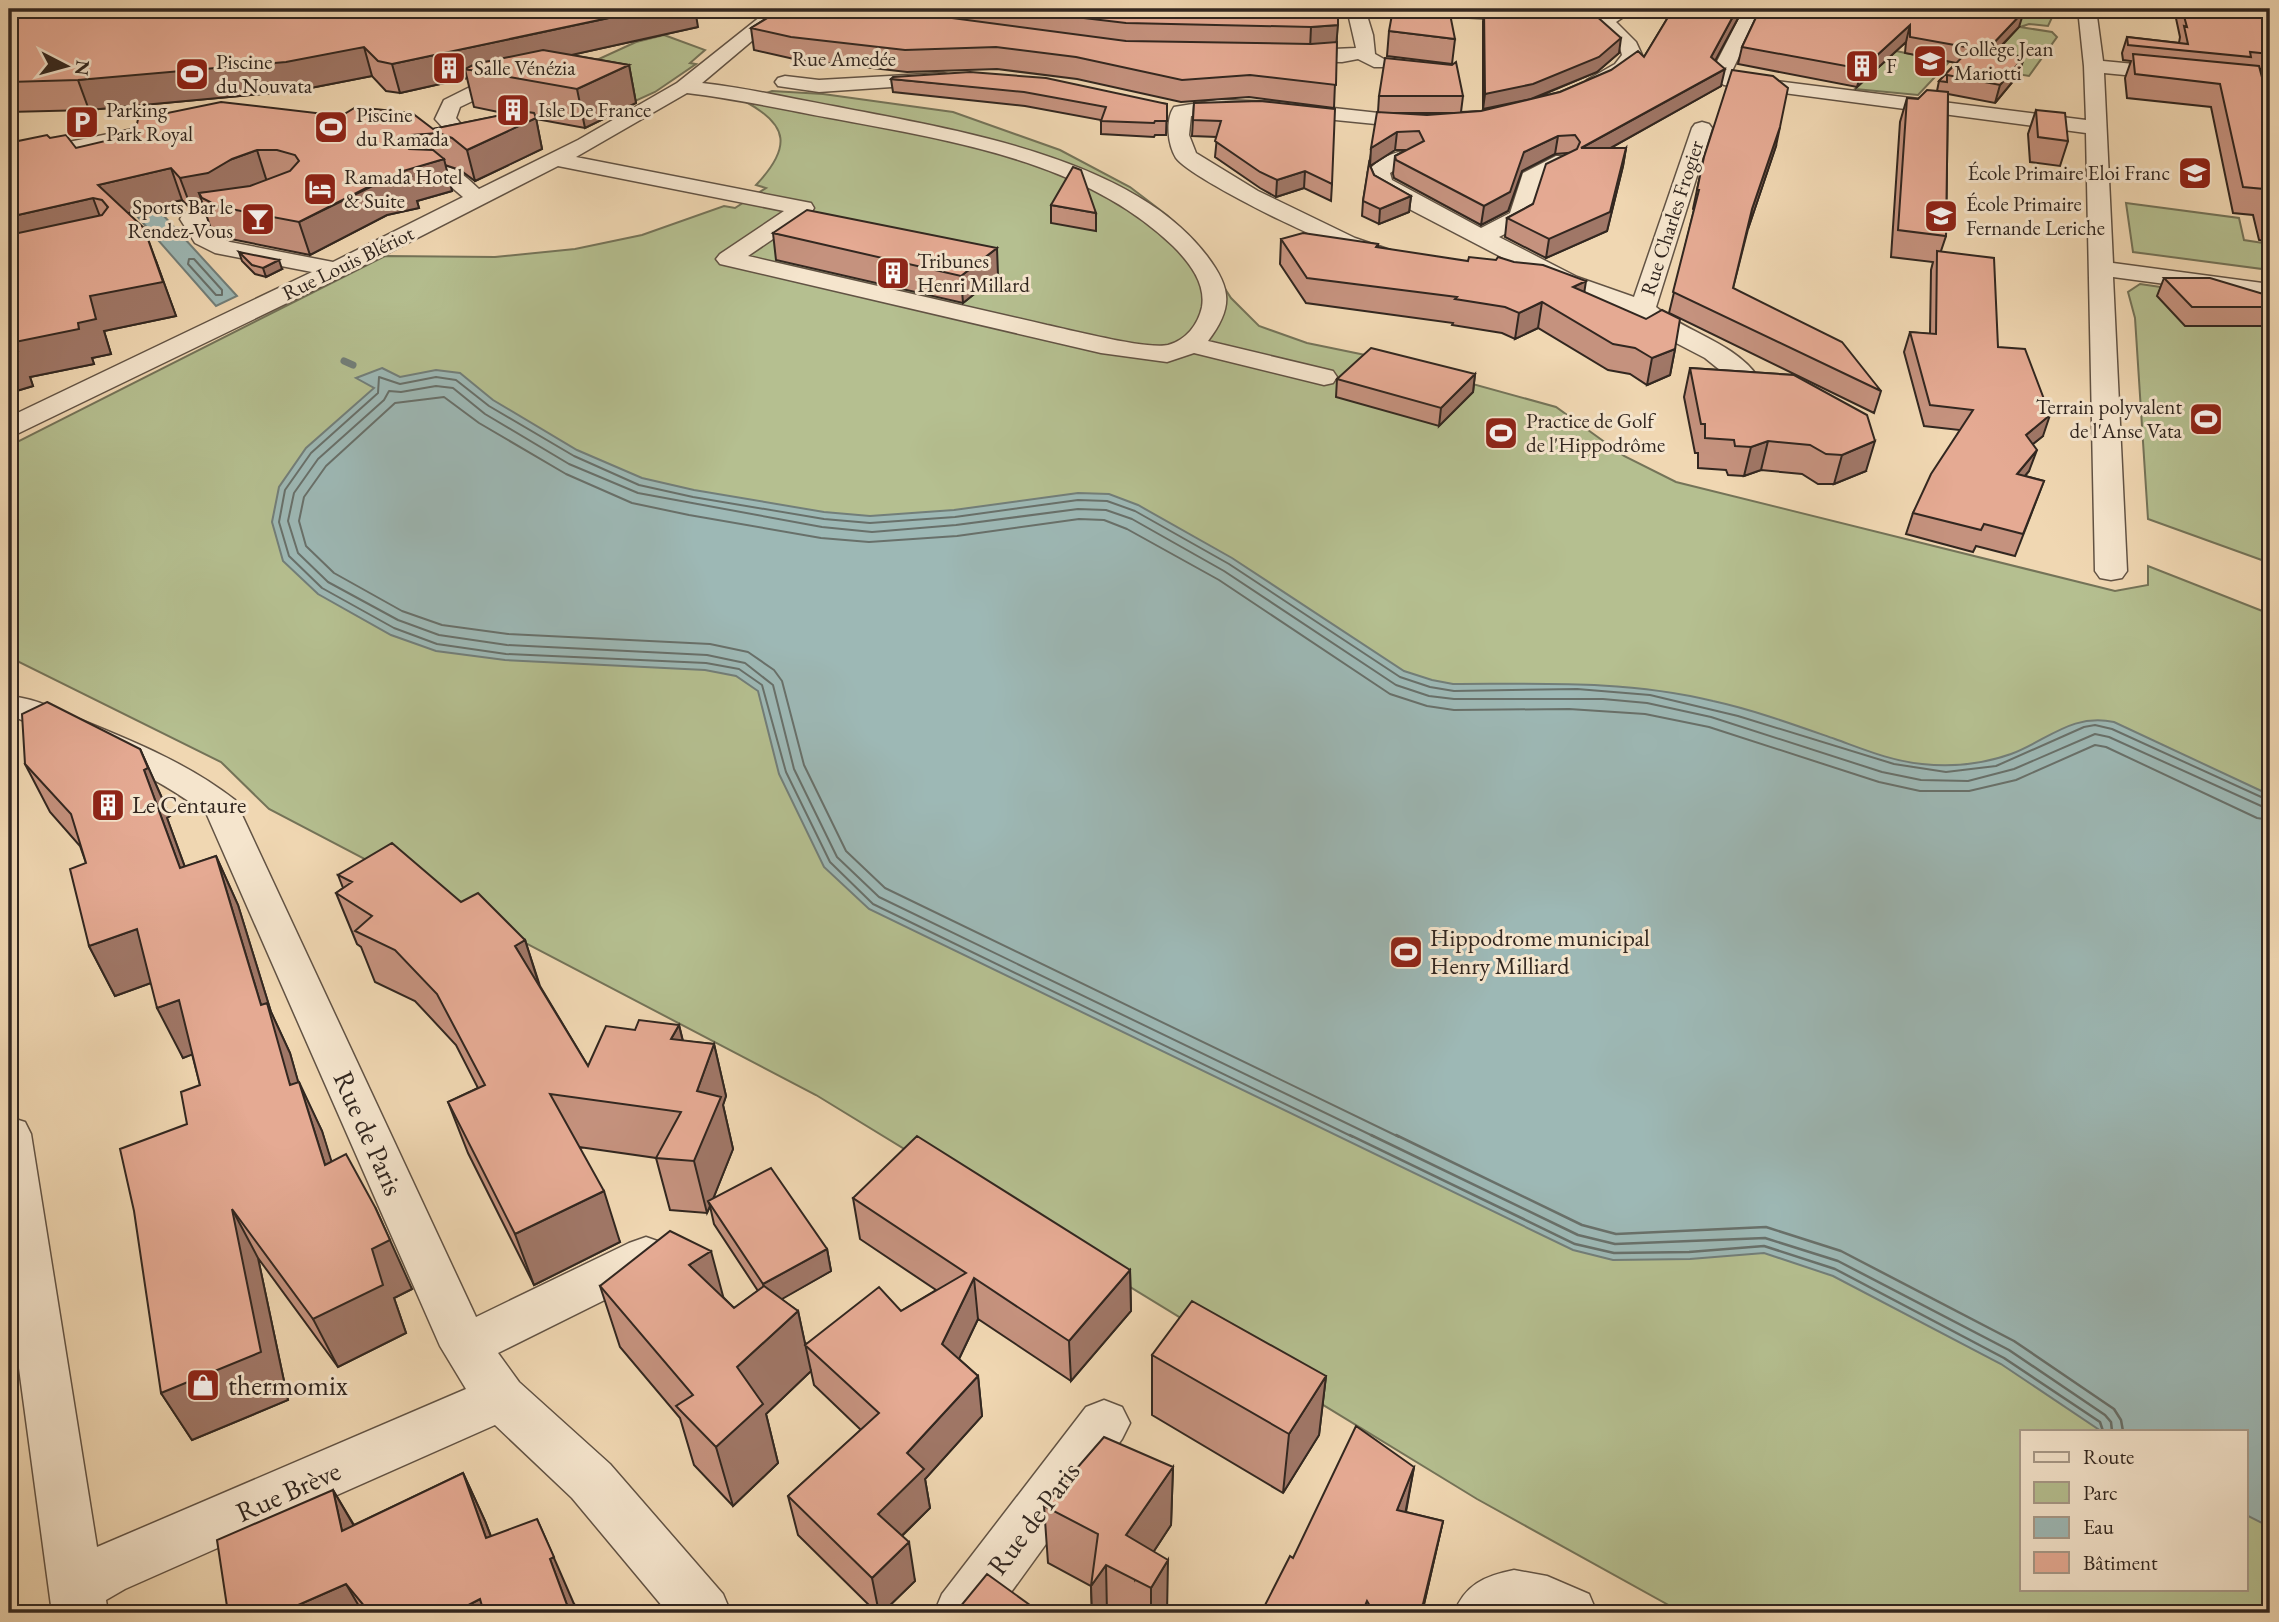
<svg xmlns="http://www.w3.org/2000/svg" width="2279" height="1622" font-family="'EB Garamond',serif">
<rect width="100%" height="100%" fill="#f0d7b2"/>
<filter id="stains"><feTurbulence type="fractalNoise" baseFrequency=".00286" numOctaves="4"/><feColorMatrix values="0 0 0 0 .2 0 0 0 0 .09 0 0 0 0 .02 0 0 0 .5 -.17"/></filter>
<radialGradient id="worn" r=".72"><stop offset=".6" stop-color="#630" stop-opacity="0"/><stop offset="1" stop-color="#630" stop-opacity=".3"/></radialGradient>
<path fill="#b5bf90" stroke="#747358" stroke-width="2" fill-rule="evenodd" d="M1995,9H2056L2048,26L2029,24L2020,27L2052,32L2057,37L2029,76L1981,68L1983,20Z
M664,35L705,50L690,63L696,64L655,92L633,102L555,79L636,42Z
M1896,51L1949,62L1918,95L1855,89Z
M772,91L823,94L953,112L1060,150L1130,187L1168,216L1195,242L1231,298L1259,326L1307,343L1375,357L1556,407L1624,456L1676,482L2115,591L2148,585V566L2270,614V1613H1683L1477,1499L816,1095L269,809L221,762L19,662L9,647V446L385,256L495,257L575,249L642,235L724,206L735,208L766,188L756,185C791,148 790,125 744,101ZM2022,1431H2246V1589H2022Z
M2126,203L2239,218L2244,240L2270,244V270L2133,252Z
M2140,284L2270,303V563L2148,519L2135,318L2128,292Z"/>
<path fill="#9db8b5" stroke="#727e79" stroke-width="2" d="M121,169L237,296L216,306L100,174Z
M382,368L400,377L436,370L460,373L493,400L577,450L642,478L694,490L824,512L870,516L954,510L1078,493L1109,494L1138,505L1232,558L1404,671L1432,680L1453,684C1541,684 1627,680 1713,701C1754,710 1795,725 1835,739C1863,749 1891,761 1922,764C1951,767 1983,764 2011,754C2048,740 2072,713 2114,722L2270,795V1527L2246,1515V1431H2101L2001,1364L1833,1276L1764,1253L1690,1259L1613,1260L1573,1250L869,909L824,867L779,774L758,691L736,676L705,670L505,660L436,651L391,635L318,594L283,561L272,522L279,487L306,448L374,388L356,378Z"/>
<g fill="none" stroke-linecap="round" stroke-linejoin="round">
<path stroke="#68706a" stroke-width="2" d="M189,259H194L222,290V295H216L188,264Z
M1353,1137L873,904L830,862L786,772L762,685L739,669L706,663L506,654L437,644L394,628L322,588L289,556L279,522L285,490L311,453L378,393L379,377L400,384L436,377L456,380L489,406L574,456L639,485L693,497L824,519L870,523L955,517L1078,500L1107,501L1135,511L1229,564L1400,677L1430,687L1454,691L1577,689L1650,695L1738,716L1894,764L1946,772L1996,766L2084,727L2095,725L2112,729L2270,801
M1375,1137L879,897L837,857L794,769L773,685L745,663L707,655L507,645L439,635L398,620L328,582L298,553L288,521L294,493L318,459L384,400L389,391L401,392L436,386L453,388L485,414L569,464L638,493L822,527L872,532L956,525L1078,509L1106,510L1132,519L1224,571L1396,685L1429,696L1454,699H1603L1647,703L1711,717L1882,772L1921,780L1968,781L2014,769L2095,734L2109,737L2270,810
M1399,1137L885,888L846,851L804,765L782,681L774,670L748,652L710,644L508,634L442,625L402,611L334,573L306,546L299,521L304,497L326,466L395,403L444,397L479,423L566,474L632,503L689,515L821,538L869,542L957,536L1079,519L1104,520L1127,529L1219,580L1390,694L1427,706L1454,710L1569,709L1645,714L1709,727L1879,782L1920,791H1969L2016,780L2095,745L2106,747L2257,818L2270,820"/>
<path stroke="#68706a" stroke-width="2.5" d="M1350,1135L1575,1244L1614,1253L1689,1252L1764,1246L1835,1269L2004,1358L2100,1422L2103,1431
M1371,1135L1578,1235L1615,1244L1765,1238L1838,1261L2009,1350L2105,1415L2111,1422L2112,1431
M1396,1135L1582,1225L1616,1234L1766,1227L1841,1251L2014,1341L2114,1409L2121,1420L2123,1431"/>
<path stroke="#727e79" stroke-width="7" d="M344,361L353,365"/>
<g stroke="#625344" stroke-width="3">
<path id="minor" d="M770,9H790L702,83C747,88 789,98 833,106C949,129 1132,156 1207,256C1232,289 1233,308 1208,341L1333,371L1337,377L1333,383L1324,385L1194,353L1167,362L1101,353L720,264L716,259L720,254L784,211L558,166L345,275L19,433L9,435V417L312,272L215,253L195,243L180,219L183,214L257,200L265,202L268,207L265,212L205,223L212,233L230,242L333,262L463,197L442,179H420L417,174L420,169C451,162 457,169 479,189L578,140L677,83ZM687,93C738,99 786,110 836,119C952,141 1085,161 1173,246C1189,262 1206,283 1202,307C1198,325 1186,340 1168,345C1148,350 1071,330 1047,325C947,302 847,279 748,256L811,213L814,208L811,203L576,157Z
M1347,9H1365L1373,35L1375,54L1391,63L1388,67H1374L1358,59L1342,62L1281,61L1278,57L1288,51L1356,48Z
M1393,9C1414,8 1534,5 1543,16L1534,21L1402,14Z
M1613,9H1635L1616,22L1636,42L1642,55C1630,71 1608,93 1587,88L1584,84L1587,80L1615,64L1622,55L1620,48L1596,21Z
M1744,9H1762L1731,73L1736,76L2086,120L2084,66L2078,9H2096L2103,61L2270,77V89L2104,73L2113,263L2270,284V298L2113,277L2127,571L2122,578L2111,580L2100,578L2095,571L2086,133L1724,85L1710,75Z
M943,73L950,75L953,79L950,83L819,92L778,86L775,82L778,78L785,76L819,80Z
M519,78L526,80L529,84L526,88L481,97L460,107L456,118L464,128L461,132H447L435,119L444,100L468,88Z
M1217,100L1279,102L1433,119L1436,123L1433,127L1426,129L1254,112L1191,116L1189,135L1196,153L1258,191L1355,238L1390,250L1394,255L1390,260C1365,266 1191,180 1176,158C1168,145 1165,120 1174,107Z
M1702,122L1709,124L1712,128L1656,307C1687,333 1735,343 1758,377L1754,383L1745,385L1736,383L1705,358L1655,332L1634,314L1559,287L1390,199L1374,188L1368,172C1378,158 1399,148 1417,152L1420,157C1413,166 1399,166 1390,173L1392,180L1481,228L1510,213L1523,173L1556,156H1572L1575,161L1572,166L1541,181L1528,222L1499,237L1577,277L1634,297L1692,128L1695,124Z
M143,127L150,129L153,133L150,137L9,166V154Z
M9,696C35,698 57,710 81,720C135,742 189,764 235,800L476,1317L629,1243L646,1237L663,1243L670,1257L663,1271L498,1353L519,1382L610,1464L723,1594L731,1613H668L572,1498L495,1425L125,1589L106,1600L108,1613H52L9,1294V1117L25,1122L31,1134L97,1547L466,1389L440,1346L207,815C151,770 82,747 17,718L9,717Z
M1104,1400L1122,1407L1130,1423L1122,1439L996,1613H934L942,1594L1086,1407Z
M1514,1570L1547,1576L1589,1594L1597,1613H1454C1465,1585 1484,1576 1514,1570Z"/>
</g>
<use href="#minor" fill="#f5e5cd" fill-rule="evenodd"/>
</g>
<path fill="#c5927e" stroke="#322720" stroke-width="2" fill-rule="evenodd" d="M9,9L698,27L571,55L629,65L636,103L585,128L536,119L542,149L475,181L460,170L445,165L452,191L417,201L419,208L387,215L310,255L231,239L214,231L210,226L204,208L192,210L182,200L128,213L156,261L176,316L104,331L111,354L92,358L94,364L30,377L33,386L13,392L10,401L13,142L50,138L76,148L433,129L508,114L474,107L467,78L400,93L386,91L372,76L295,91L89,110L9,112Z
M782,9H1338L1334,108L1249,97L1181,102L1077,79L997,69L907,72L794,59L754,50L751,28Z
M1484,9L1619,53L1597,72L1535,98L1560,92L1644,57L1673,9H1743L1715,60L1721,86L1611,148H1626L1623,166L1607,231L1546,258L1505,237L1507,218L1533,204L1568,153L1555,154L1522,171L1508,211L1481,225L1394,178L1393,174L1395,156L1406,150H1395L1370,166L1374,175L1411,196L1409,212L1379,224L1362,216L1363,201L1378,112L1379,96H1463L1461,112L1481,111L1515,103L1483,109V22ZM1386,113H1455L1427,115Z
M1530,9H1594L1591,12Z
M1760,9L1806,14H1801L1802,15L2019,27L1996,52L2024,57L2019,74L1995,103L1948,94L1946,236L1941,251L1998,347L2043,436L2033,444L2029,471L2025,476L2044,481L2015,556L1976,546L1973,552L1906,534L1913,513L1960,430L1924,426L1904,352L1910,332L1930,334L1931,270L1933,262L1891,257L1900,122L1907,98L1918,99L1937,91L1939,81L1956,63L1905,53L1906,42L1857,87L1738,64L1742,47Z
M2174,9H2270V70L2260,69L2270,108V242L2259,240L2253,215L2233,213L2211,107L2127,98L2125,78L2131,61L2123,60L2122,53L2127,37L2179,43L2180,37Z
M1389,31L1455,39L1452,64L1387,56Z
M891,79L1167,104L1166,135H1155L1154,137L1101,134V120L1025,106L893,92Z
M1194,103L1332,184L1331,201L1304,188L1276,197L1260,188L1215,157L1217,137L1192,136Z
M2036,110L2068,141L2060,166L2030,162L2028,134Z
M1776,146L1748,229L1733,288L1881,391L1874,413L1669,313L1694,210L1693,209L1704,157Z
M1051,205L1096,213V231L1051,223Z
M773,233L998,275L963,303L776,260Z
M1281,239L1378,244V247L1584,292L1675,349L1670,375L1647,385L1630,374L1608,370L1538,328L1515,339L1502,333L1452,325L1453,323L1306,303L1280,264Z
M239,252L282,269L266,277L255,274L242,261Z
M2164,278L2270,296V326H2185L2157,296Z
M1690,368L1794,375L1866,471L1834,484H1818L1802,474L1761,470L1744,476L1728,475L1726,470L1698,468V453H1695L1684,397Z
M1475,374L1473,392L1439,426L1336,397L1337,379Z
M140,749L170,816L167,818L185,867L216,856L238,905L271,1012L290,1053L298,1082L322,1131L331,1162L412,1289L394,1298L406,1333L338,1367L258,1258L288,1400L192,1440L161,1393L187,1124L200,1085L192,1054L183,1058L151,983L115,996L89,946L86,863L80,846L50,812L25,764Z
M338,875L461,902L525,940L540,986L588,1066L635,1030L679,1025L683,1041L714,1044L726,1096L723,1105L733,1149L713,1199L827,1249L831,1271L781,1299L798,1311L805,1344L901,1311L936,1290L860,1239L853,1198L1130,1270L1131,1311L1071,1381L978,1319L959,1359L978,1376L982,1416L925,1479L930,1508L902,1536L915,1581L882,1613H877L798,1535L788,1496L861,1430L814,1385L811,1371L766,1414L778,1463L733,1506L694,1465L680,1418L620,1347L600,1286L723,1297L734,1308L758,1291L714,1224L710,1206L707,1213L670,1210L656,1158L579,1147L620,1242L534,1285L468,1153L448,1102L478,1088L456,1045L415,1001L375,982L361,947L357,944L336,893L343,888Z
M1152,1355L1326,1376L1319,1435L1283,1493L1152,1415Z
M1173,1467L1171,1525L1154,1551L1167,1613H1092L1091,1586L1048,1563L1044,1506Z
M1414,1467L1406,1512L1443,1521L1422,1613H1261L1293,1558Z
M463,1473L485,1521L491,1536L574,1604L571,1606L574,1613H228L333,1490L354,1525Z"/>
<path fill="#a07767" stroke="#322720" stroke-width="2" d="M651,9H695L698,27L490,73L465,69L467,78L400,93L392,64Z
M1737,9H1743L1708,74L1711,57Z
M1790,9H1815L1806,14L1791,16Z
M2024,11L2019,27L1981,67L1986,51Z
M1338,25L1336,47L1310,49L1311,27Z
M1910,25L1906,42L1857,87L1862,69Z
M1621,38L1619,53L1597,72L1531,99L1483,109L1485,94Z
M364,47L372,76L295,91L89,110L78,80Z
M2024,57L2019,74L1995,103L2000,85Z
M629,65L636,103L585,128L577,89Z
M1725,69L1721,86L1578,166L1581,148Z
M536,118L542,149L475,181L467,150Z
M1780,127L1776,146L1748,229L1752,209Z
M1397,132L1395,150L1370,166L1371,148Z
M411,135L419,166L444,159L452,191L417,201L419,208L387,215L310,255L299,222L403,171L406,141Z
M1558,136L1555,154L1522,171L1508,211L1481,225L1484,206L1524,152Z
M1626,148L1623,166L1607,231L1546,258L1549,239Z
M257,150L267,182L242,191L199,193L204,208L192,210L180,178Z
M171,168L182,200L112,217L98,185Z
M1305,171L1304,188L1276,197L1277,180Z
M1411,196L1409,212L1379,224L1380,209Z
M93,198L105,230L9,253V217Z
M144,228L176,316L104,331L111,354L92,358L94,364L30,377L33,386L13,392L10,401H9V353L15,342L78,323L90,296Z
M997,248L998,275L963,303L961,276Z
M279,260L282,269L266,277L263,268Z
M1586,281L1582,307L1573,287Z
M1542,302L1538,328L1515,339L1519,313Z
M1675,349L1670,375L1647,385L1652,358Z
M1475,374L1473,392L1439,426L1441,408Z
M2050,415L2043,436L2018,456L2026,435Z
M1768,441L1761,470L1744,476L1751,447Z
M1875,441L1866,471L1834,484L1842,455Z
M2037,450L2029,471L2009,495L2017,474Z
M140,749L170,816L167,818L203,917L180,868L144,770Z
M216,856L238,905L271,1012L290,1053L313,1134L290,1085L261,1005Z
M137,929L162,979L115,996L89,946Z
M525,940L541,991L515,946Z
M179,1000L204,1050L183,1058L157,1008Z
M679,1025L691,1076L671,1039Z
M714,1044L726,1096L723,1105L733,1149L711,1204L708,1201L710,1206L707,1213L694,1161L697,1091Z
M299,1082L322,1131L348,1214L325,1165Z
M604,1191L620,1242L534,1285L515,1234Z
M375,1207L412,1289L394,1298L406,1333L338,1367L313,1319L372,1249Z
M232,1209L258,1258L288,1400L192,1440L161,1393Z
M827,1249L831,1271L768,1307L763,1284Z
M711,1251L727,1311L689,1265Z
M1130,1270L1131,1311L1071,1381L1069,1341Z
M974,1278L978,1319L947,1384L942,1344Z
M798,1311L811,1371L766,1414L778,1463L733,1506L716,1447L737,1367Z
M978,1376L982,1416L925,1479L930,1508L885,1552L878,1514L907,1453Z
M1326,1376L1319,1435L1283,1493L1289,1434Z
M1173,1467L1171,1525L1135,1580L1126,1535Z
M1414,1467L1403,1525L1397,1510Z
M463,1473L485,1521L509,1585L486,1538Z
M333,1490L361,1538L342,1531Z
M537,1519L574,1604L571,1606L574,1613H570L550,1559Z
M1443,1521L1422,1613H1410Z
M909,1542L915,1581L882,1613H879L872,1578Z
M1168,1560L1167,1613H1151V1588Z
M1106,1565L1107,1613H1092L1091,1586Z
M346,1584L363,1613H280Z
M480,1599L487,1613H453Z"/>
<path fill="#e5aa93" stroke="#322720" stroke-width="2" d="M9,9H651L392,64L378,61L364,47L286,62L78,80L9,82Z
M782,9H884L1126,41L1311,44L1337,42L1336,85L1250,75L1182,80L1076,57L996,47L905,50L791,37L751,28Z
M1008,9H1338V25L1311,27L1126,23Z
M1393,9H1449L1455,39L1389,31Z
M1484,9H1511L1594,14L1621,38L1599,57L1533,84L1485,94Z
M1673,9H1737L1711,57L1725,69L1581,148H1626L1610,212L1549,239L1507,218L1533,204L1546,164L1577,149L1580,142L1575,135L1558,136L1524,152L1510,192L1484,206L1396,160L1395,156L1424,141L1419,131L1397,132L1371,148L1377,112L1427,115L1481,111L1560,92L1611,70L1638,51L1644,57Z
M1760,9H1792L1802,15L1823,10L1826,9H2013L2024,11L1986,51L2024,57L2000,85L1947,75V82L1939,81L1971,48L1910,37V25L1862,69L1742,47Z
M2182,9H2270V54L2250,52L2251,57L2128,45L2127,37L2188,44L2184,26L2187,27Z
M543,50L629,65L577,89L465,69L475,64Z
M2133,54L2259,66L2270,108V213L2264,189L2243,187L2220,84L2135,74Z
M1385,58L1452,65L1456,62L1463,96H1379Z
M1732,70L1773,76L1788,88L1780,127L1752,209L1733,288L1842,342L1881,391L1673,292L1699,190H1697L1704,157Z
M970,72L1046,78L1167,104V121H1155L1154,123L1101,121L1106,107L1024,92L891,79L893,77Z
M1927,90L1948,92L1946,236L1898,230L1907,98L1918,99Z
M1260,101L1335,109L1332,184L1305,171L1277,180L1260,172L1215,141L1221,121L1193,120L1194,103Z
M221,102L341,116L356,107L412,113L433,129L521,111L534,113L536,118L467,150L452,138L439,133L411,135L406,141L409,149L433,150L444,159L403,171L411,176L378,182L299,222L220,207L202,198L199,193L250,186L290,171L299,161L295,155L277,150H257L232,159L208,173L180,178L171,168L98,185L144,228L163,282L90,296L96,319L78,323L79,329L15,342L18,351L9,353V235L102,215L108,207L102,200L93,198L9,217V135L13,142L47,135L50,138L66,135L76,148L135,134L138,119Z
M2036,110L2065,113L2068,141L2038,137Z
M1369,163L1374,175L1411,196L1380,209L1363,201Z
M1073,167L1081,170L1096,213L1051,205Z
M807,210L997,248L961,276L773,233Z
M1303,233L1378,244L1376,247L1468,261L1469,257L1496,260L1498,257L1514,262L1543,265L1586,281L1573,287L1646,319L1662,310L1680,319L1675,349L1652,358L1635,348L1613,344L1542,302L1519,313L1505,307L1455,299L1457,297L1307,278L1281,239Z
M1937,251L1994,258L1998,347L2025,349L2050,415L2026,435L2037,450L2017,474L2044,481L2023,534L1984,524L1981,530L1913,513L1931,474L1973,410L1930,405L1910,332L1936,334Z
M239,252L279,260L263,268L252,265Z
M2164,278H2210L2270,296V307H2192Z
M1371,348L1475,374L1441,408L1337,379Z
M1690,368L1794,375L1867,415L1875,441L1842,455L1826,454L1810,445L1768,441L1751,447L1735,446L1734,440L1705,438V424H1701Z
M47,702L140,749L148,768L144,770L180,868L216,856L261,1005L267,1003L290,1085L299,1082L325,1165L346,1154L375,1207L390,1240L372,1249L383,1285L313,1319L232,1209L261,1352L161,1393L134,1211L120,1149L187,1124L181,1092L200,1085L179,1000L157,1008L137,929L89,946L70,869L86,863L71,814L25,764L22,714Z
M392,843L461,902L478,893L525,940L515,946L588,1066L606,1026L635,1030L639,1020L679,1025L671,1039L714,1044L697,1091L721,1097L694,1161L656,1158L681,1112L550,1094L604,1191L515,1234L448,1102L485,1085L437,994L395,950L355,931L372,916L336,893L352,882L338,875Z
M917,1136L1130,1270L1069,1341L974,1278L942,1344L978,1376L907,1453L924,1469L878,1514L909,1542L872,1578L788,1496L879,1413L805,1345L879,1287L901,1311L966,1273L853,1198Z
M771,1168L827,1249L763,1284L708,1201Z
M670,1231L711,1251L689,1265L734,1308L764,1286L798,1311L737,1367L763,1404L716,1447L676,1406L693,1395L600,1286Z
M1192,1301L1326,1376L1289,1434L1152,1355Z
M1356,1426L1414,1467L1397,1510L1443,1521L1423,1604L1410,1613H1374L1367,1601L1362,1613H1261L1290,1556L1293,1558Z
M1104,1437L1173,1467L1126,1535L1168,1560L1151,1588L1106,1565L1091,1586L1098,1534L1044,1506Z
M463,1473L486,1538L537,1519L554,1557L550,1559L570,1613H484L480,1599L453,1613H370L346,1584L280,1613H228L217,1540L333,1490L342,1531Z
M987,1574L1041,1613H955Z"/>
<defs>
<g id="school-square" transform="scale(1.75)"><rect x="-9" y="-9" width="18" height="18" rx="4" fill="#8f2418" stroke="#f5e5cd"/><path d="M0-5L7-2L0 1L-7-2ZM-4 1L0 2.5L4 1V4Q0 6-4 4Z" fill="#fff"/></g>
<g id="building-square" transform="scale(1.75)"><rect x="-9" y="-9" width="18" height="18" rx="4" fill="#8f2418" stroke="#f5e5cd"/><path d="M-4-6H4V6H1V3H-1V6H-4ZM-2.5-4.3h1.7v1.8h-1.7ZM.8-4.3h1.7v1.8H.8ZM-2.5-1h1.7V.8h-1.7ZM.8-1h1.7V.8H.8Z" fill="#fff"/></g>
<g id="stadium-square" transform="scale(1.75)"><rect x="-9" y="-9" width="18" height="18" rx="4" fill="#8f2418" stroke="#f5e5cd"/><path d="M0-5a6.5 5 0 1 0 0 10a6.5 5 0 1 0 0-10ZM-3.5-1.8h7v3.6h-7Z" fill="#fff"/></g>
<g id="parking-square" transform="scale(1.75)"><rect x="-9" y="-9" width="18" height="18" rx="4" fill="#8f2418" stroke="#f5e5cd"/><path d="M-3.5-5.5H1a3.5 3.5 0 0 1 0 7H-1V5.5H-3.5ZM-1-3.4V-.6H.8a1.4 1.4 0 0 0 0-2.8Z" fill="#fff"/></g>
<g id="hotel-square" transform="scale(1.75)"><rect x="-9" y="-9" width="18" height="18" rx="4" fill="#8f2418" stroke="#f5e5cd"/><path d="M-6-4.5h1.5V1H6V5H4.5V3h-9V5H-6ZM-4 0a1.8 1.8 0 1 1 3.6 0ZM.5 0V-2.5h3Q6-2.5 6 0Z" fill="#fff"/></g>
<g id="bar-square" transform="scale(1.75)"><rect x="-9" y="-9" width="18" height="18" rx="4" fill="#8f2418" stroke="#f5e5cd"/><path d="M-6-5H6L.8 .8V4.5H3.5V6h-7V4.5H-.8V.8Z" fill="#fff"/></g>
<g id="shop-square" transform="scale(1.75)"><rect x="-9" y="-9" width="18" height="18" rx="4" fill="#8f2418" stroke="#f5e5cd"/><path d="M-5-2.5h2.3a2.7 3.5 0 0 1 5.4 0H5L5.5 6h-11ZM-1.5-2.5h3a1.5 2.3 0 0 0-3 0Z" fill="#fff"/></g>
</defs>
<g fill-rule="evenodd">
<use href="#school-square" x="1930" y="61"/>
<use href="#building-square" x="1862" y="66"/>
<use href="#building-square" x="449" y="68"/>
<use href="#stadium-square" x="192" y="74"/>
<use href="#building-square" x="513" y="110"/>
<use href="#parking-square" x="82" y="122"/>
<use href="#stadium-square" x="331" y="127"/>
<use href="#school-square" x="2195" y="173"/>
<use href="#hotel-square" x="320" y="189"/>
<use href="#school-square" x="1941" y="216"/>
<use href="#bar-square" x="258" y="219"/>
<use href="#building-square" x="893" y="273"/>
<use href="#stadium-square" x="2206" y="419"/>
<use href="#stadium-square" x="1501" y="433"/>
<use href="#building-square" x="108" y="805"/>
<use href="#stadium-square" x="1406" y="952"/>
<use href="#shop-square" x="203" y="1385"/>
</g>
<g text-anchor="middle" stroke-width="6" stroke-linejoin="round" paint-order="stroke">
<g font-size="21" fill="#322720" stroke="#f5e5cd" text-anchor="start">
<text x="1954" y="56">Collège Jean<tspan x="1954" dy="24">Mariotti</tspan></text>
<text x="216" y="69">Piscine<tspan x="216" dy="24">du Nouvata</tspan></text>
<text x="1886" y="73">F</text>
<text x="474" y="75">Salle Vénézia</text>
<text x="106" y="117">Parking<tspan x="106" dy="24">Park Royal</tspan></text>
<text x="538" y="117">Isle De France</text>
<text x="356" y="122">Piscine<tspan x="356" dy="24">du Ramada</tspan></text>
<text x="2170" y="180" text-anchor="end">École Primaire Eloi Franc</text>
<text x="344" y="184">Ramada Hotel<tspan x="344" dy="24">&amp; Suite</tspan></text>
<text x="1966" y="211">École Primaire<tspan x="1966" dy="24">Fernande Leriche</tspan></text>
<text x="233" y="214" text-anchor="end">Sports Bar le<tspan x="233" dy="24">Rendez-Vous</tspan></text>
<text x="917" y="268">Tribunes<tspan x="917" dy="24">Henri Millard</tspan></text>
<text x="2182" y="414" text-anchor="end">Terrain polyvalent<tspan x="2182" dy="24">de l'Anse Vata</tspan></text>
<text x="1526" y="428">Practice de Golf<tspan x="1526" dy="24">de l'Hippodrôme</tspan></text>
</g>
<g font-size="21" fill="#322720" stroke="#f5e5cd">
<text x="844" y="66">Rue Amedée</text>
<text transform="translate(1672 218) rotate(-72)" y="7">Rue Charles Frogier</text>
<text transform="translate(348 263) rotate(-26)" y="7">Rue Louis Blériot</text>
</g>
<g font-size="24" fill="#322720" stroke="#f5e5cd" text-anchor="start">
<text x="132" y="813">Le Centaure</text>
<text x="1430" y="946">Hippodrome municipal<tspan x="1430" dy="28">Henry Milliard</tspan></text>
</g>
<g font-size="28" fill="#322720" stroke="#f5e5cd">
<text transform="translate(369 1133) rotate(66)" y="10">Rue de Paris</text>
<text transform="translate(288 1491) rotate(-24)" y="10">Rue Brève</text>
<text transform="translate(1033 1518) rotate(-53)" y="10">Rue de Paris</text>
</g>
<g font-size="28" fill="#322720" stroke="#f5e5cd" text-anchor="start">
<text x="228" y="1395">thermomix</text>
</g>
</g>
<rect width="2279" height="1622" fill="none" stroke="#f0d7b2" stroke-width="35"/>
<rect x="10" y="10" width="2258" height="1601" fill="none" stroke="#322720" stroke-width="3.5"/>
<rect x="18" y="18" width="2244" height="1587" fill="none" stroke="#322720" stroke-width="2"/>
<rect x="2020" y="1430" width="228" height="161" fill="#f5e5cd" stroke="#a79988" stroke-width="2"/>
<rect x="2034" y="1452" width="35" height="10" fill="#f5e5cd" stroke="#a79988" stroke-width="2"/>
<text x="2083" y="1464" font-size="21" fill="#322720">Route</text>
<rect x="2034" y="1482" width="35" height="21" fill="#b5bf90" stroke="#a79988" stroke-width="2"/>
<text x="2083" y="1500" font-size="21" fill="#322720">Parc</text>
<rect x="2034" y="1517" width="35" height="21" fill="#9db8b5" stroke="#a79988" stroke-width="2"/>
<text x="2083" y="1534" font-size="21" fill="#322720">Eau</text>
<rect x="2034" y="1552" width="35" height="21" fill="#e5aa93" stroke="#a79988" stroke-width="2"/>
<text x="2083" y="1570" font-size="21" fill="#322720">Bâtiment</text>
<g transform="translate(66 66) rotate(96)" stroke="#f5e5cd" stroke-width="5" paint-order="stroke">
<path d="M0-5L12 26L0 18L-12 26Z" fill="#322720"/>
<text y="-10" font-size="19" font-weight="bold" text-anchor="middle" fill="#322720">N</text>
</g>
<rect width="100%" height="100%" filter="url(#stains)"/>
<rect width="100%" height="100%" fill="url(#worn)"/>
</svg>
